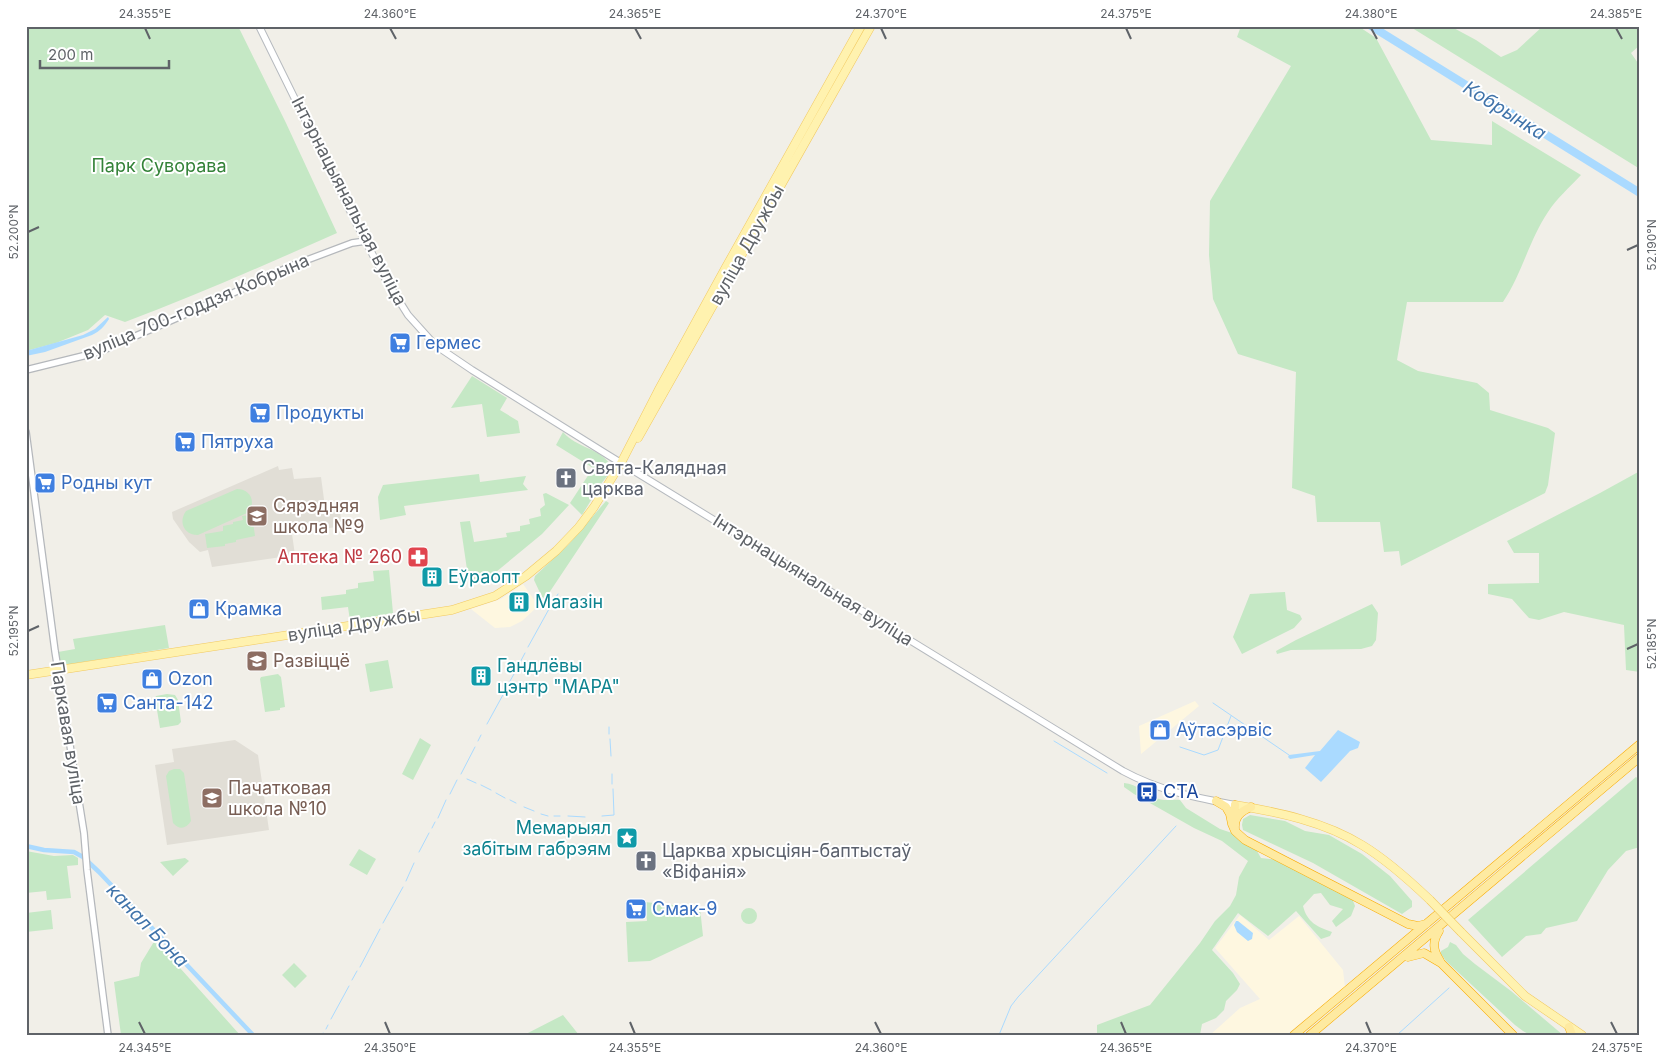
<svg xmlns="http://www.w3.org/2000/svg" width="1666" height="1061" font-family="Inter,sans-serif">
<rect width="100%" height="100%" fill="#f1efe8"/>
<path fill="#fef7e0" d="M523,584L535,601L536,608L522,621L510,627L495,628L471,609L501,599Z
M1195,701L1199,706L1141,754L1139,726Z
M1240,915L1269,940L1299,916L1343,970L1345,987L1286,1035H1210L1240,1008L1260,999L1215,948Z"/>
<path fill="#e1ded6" d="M278,466L279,470L292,468L294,479L321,477L325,507L339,505L342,526L292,534L295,555L212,567L208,550L200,552L189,542L173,519L172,512Z
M235,740L258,755L269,830L167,845L155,765L174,762L172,749Z"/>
<path fill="#c5e8c5" d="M26,26H238L286,123L337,233C267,264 197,295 125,322L105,315L88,330L56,343L26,351Z
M1241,26H1358L1376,38L1431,140L1492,145V121L1581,175C1570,187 1556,199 1548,212C1529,240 1522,274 1503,302H1407L1397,360L1418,371L1477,383L1489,393L1490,410L1548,428L1555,433L1548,485L1545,493L1401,566L1399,551L1384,552L1380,522H1317L1315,496L1292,488L1296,372L1238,354L1213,299L1209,255L1210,201L1291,66L1237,37Z
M1409,26H1450L1476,40L1501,57L1517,50L1543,26H1640V45L1631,53L1640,66V169Z
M472,376L507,398L500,410L518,421L520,433L487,437L482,404L451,408Z
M563,432C576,448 601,448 611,466L609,474L600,485H595L590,492L593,497L582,515L570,503L593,468L556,445Z
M1640,471V672L1626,670L1624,625L1564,612L1539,620L1529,618L1512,599L1488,594V584L1539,583V553H1514L1507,541L1600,493Z
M479,474L480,482L526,476L523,484L528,490L404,506L406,515L380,520L378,497L383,485Z
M237,489C251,489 257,503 247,513L198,535C184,535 178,522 186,511Z
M546,493L569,505L542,534L496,572L469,583L460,522L470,521L474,542L507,537L506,533L520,531V526L530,524L529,519L541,516L540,509L545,505L543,494Z
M606,501L609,503L547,596L544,598L542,597L534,580L535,576L569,544Z
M252,515L255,536L236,540V542L225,544V546L207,548L205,534L223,531V526L233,524V522L243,520L242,516Z
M389,570L393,613L350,621L348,607L322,610L321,597L346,594V590L358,588V583L374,581L373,571Z
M1285,592L1287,610L1300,615L1302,619L1294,628L1242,654L1233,637L1250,594Z
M1372,604L1378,613L1376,640L1372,646L1361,649L1291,650L1277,654L1276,651L1296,640Z
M165,625L169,648L65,665L60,661L58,652L75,649L73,639Z
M388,660L393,688L370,692L365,664Z
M278,674L281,677L285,707L280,708V710L265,712L260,679L261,677Z
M167,694L175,695L178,700L181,722L178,725L160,728L155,698L156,696Z
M420,738L431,745L413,780L402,774Z
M174,769H180L184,773L191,821C186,829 179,830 173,823L166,776L169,771Z
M1636,777L1640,780V847L1626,851L1608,870L1577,921L1546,928L1541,934L1526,936L1502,957L1468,920Z
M1124,783C1137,784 1147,795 1159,799C1165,801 1173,799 1180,800L1186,808L1220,829L1232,833L1257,851L1261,858L1279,860L1352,898L1355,906L1351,916L1336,927L1332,921L1343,909L1330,905L1321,893L1314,894L1303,906C1307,922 1317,927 1332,932L1330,936L1321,939L1296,911L1268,936L1238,913L1212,950L1233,973L1240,984L1237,990L1226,1001L1224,1010L1216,1018L1202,1024L1200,1035H1097V1025L1150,1005L1200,943L1215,921L1230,906L1236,895L1239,877L1248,861L1222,841L1194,828L1134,794L1124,787Z
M1250,815L1285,821L1305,831L1329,835L1362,854L1390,876L1412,901V907L1402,914L1313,863L1243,830L1242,825L1243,819Z
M359,849L376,859L367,875L349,865Z
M26,851L54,856L73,855L78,858V865L67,866L71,898L47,900L46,891L26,893Z
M185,858L189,861L173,876L160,862Z
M645,902L700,908L703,936L650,961L628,962L626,922L647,921Z
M741 916a8 8 0 1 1 16 0a8 8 0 1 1-16 0Z
M51,910L53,929L26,932V913Z
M155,940L240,1035H121L114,982L139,976L141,963Z
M1450,942L1456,945L1463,954L1475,964L1511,991L1563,1035H1530L1523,1031L1515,1025L1446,961L1441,954V951L1448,947Z
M294,963L307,976L295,988L282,975Z
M563,1015L579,1035H524Z"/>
<path fill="#aadaff" d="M108,317L109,319C104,327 100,331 92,335L45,352L26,356V351L83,335L95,329Z
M1338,730L1360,742L1358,748L1350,751L1321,782L1305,768L1315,755L1290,759L1288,757L1289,755L1320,751Z
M1236,921H1238L1253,933L1252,939L1248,941L1237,932L1234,925Z"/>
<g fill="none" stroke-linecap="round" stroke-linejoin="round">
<path stroke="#aadaff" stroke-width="1" d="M26,330L28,342
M551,605L558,594
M528,647L549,609
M517,668L525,653
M506,688L514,674
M1213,703L1289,755
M487,724L504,693
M609,727V734
M610,739L611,756
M478,741L481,735
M1054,741L1107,773
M1180,747L1204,755L1218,750L1231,716
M461,774L475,747
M612,774V784
M467,779L476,783
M481,785L491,790
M496,793L505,798
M450,794L457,780
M510,800L516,803
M524,807L534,811
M541,814L548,816
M554,816H560
M568,816L585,817
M602,816L614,815L613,789
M438,818L446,800
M432,828L435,822
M419,852L429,833
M406,881L414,863
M383,923L403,887
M360,967L380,929
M352,980L357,971
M331,1019L349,986
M326,1029L328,1025
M322,1035L323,1033
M999,1035L1011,1006L1018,997L1176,826
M1397,1035L1449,988"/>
<path stroke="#aadaff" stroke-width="4.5" d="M26,846L44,850L74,852L83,857L99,872L253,1035"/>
<path stroke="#aadaff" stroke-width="8" d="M1371,26L1640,193"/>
<g stroke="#b5b8bc" stroke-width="8">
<path id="tertiary" d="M26,370L99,352L218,300L291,266L352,243L366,241
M26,432L55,651L84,833L87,870L108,1035"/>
</g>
<g stroke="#b6babf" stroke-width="8">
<path id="secondary" d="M259,26L356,223L386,280L408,315L435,345L472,370L608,455L1123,771C1160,791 1194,797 1235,805"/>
</g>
<g stroke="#f2c960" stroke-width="9">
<path id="primary" d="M638,438L871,26
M26,675L452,610L495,596L526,576L556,551L579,527L594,507L621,463L658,391L726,267L861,26
M1235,805C1278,812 1325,822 1362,845C1387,860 1409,880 1430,900
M1461,932L1525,996L1582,1035"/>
</g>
<g stroke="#f9ab00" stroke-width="9">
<path id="trunk" d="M1216,801L1226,807L1230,814L1232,824L1235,831L1245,840L1408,924L1418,926L1426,924
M1234,819L1235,805
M1235,829C1234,817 1241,811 1251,807
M1439,931C1432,942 1433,950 1440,961
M1408,957L1424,953L1441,963L1513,1035
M1569,1027L1572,1035
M1294,1035L1640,744
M1310,1035L1640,757"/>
</g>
<use href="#tertiary" stroke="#fff" stroke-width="5.5"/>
<use href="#secondary" stroke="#fff" stroke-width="6"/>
<use href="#primary" stroke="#fff2af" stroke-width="8"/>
<use href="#trunk" stroke="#feeaa1" stroke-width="8"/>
<g stroke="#f2c960" stroke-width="9" stroke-linecap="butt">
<path id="primary-bridge" d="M1430,900L1461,932"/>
</g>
<use href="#primary-bridge" stroke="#fff2af" stroke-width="8"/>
</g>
<path fill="none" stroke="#5f6368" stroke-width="2" d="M145,28L150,39M390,28L396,39M635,28L641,39M881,28L886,39M1126,28L1131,39M1371,28L1377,39M1616,28L1622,39M28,232L39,227M1627,250L1638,245M28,631L39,626M1627,649L1638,644M139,1022L145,1034M385,1022L390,1034M630,1022L635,1034M875,1022L881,1034M1121,1022L1126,1034M1366,1022L1371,1034M1611,1022L1617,1034"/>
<defs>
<g id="supermarket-square" transform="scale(1.125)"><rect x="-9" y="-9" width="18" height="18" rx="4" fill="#3f7fe0" stroke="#fff"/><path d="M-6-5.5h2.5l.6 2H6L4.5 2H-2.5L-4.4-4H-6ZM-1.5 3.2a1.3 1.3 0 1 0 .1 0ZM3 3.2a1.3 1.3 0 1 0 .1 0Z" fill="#fff"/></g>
<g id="church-square" transform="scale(1.125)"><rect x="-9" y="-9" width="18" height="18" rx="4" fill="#6b7280" stroke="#fff"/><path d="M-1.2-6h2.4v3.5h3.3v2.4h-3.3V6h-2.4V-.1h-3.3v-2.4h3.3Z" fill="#fff"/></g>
<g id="school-square" transform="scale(1.125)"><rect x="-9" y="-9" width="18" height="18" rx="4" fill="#8d6e63" stroke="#fff"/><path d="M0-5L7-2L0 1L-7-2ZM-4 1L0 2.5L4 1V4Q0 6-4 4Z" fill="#fff"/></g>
<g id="pharmacy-square" transform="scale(1.125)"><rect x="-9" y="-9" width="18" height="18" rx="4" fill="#e0444e" stroke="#fff"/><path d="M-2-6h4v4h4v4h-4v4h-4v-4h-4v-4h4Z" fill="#fff"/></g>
<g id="building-square" transform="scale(1.125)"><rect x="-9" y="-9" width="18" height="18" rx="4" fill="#0f9aa8" stroke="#fff"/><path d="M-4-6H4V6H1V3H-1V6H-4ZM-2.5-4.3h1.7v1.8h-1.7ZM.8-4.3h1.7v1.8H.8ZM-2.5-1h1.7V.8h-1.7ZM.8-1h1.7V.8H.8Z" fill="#fff"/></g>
<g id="shop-square" transform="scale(1.125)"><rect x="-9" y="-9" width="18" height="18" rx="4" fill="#3f7fe0" stroke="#fff"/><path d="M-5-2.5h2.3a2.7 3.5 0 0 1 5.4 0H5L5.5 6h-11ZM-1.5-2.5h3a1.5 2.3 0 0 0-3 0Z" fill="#fff"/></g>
<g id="bus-square" transform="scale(1.125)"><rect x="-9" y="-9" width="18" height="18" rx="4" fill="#1a4fb4" stroke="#fff"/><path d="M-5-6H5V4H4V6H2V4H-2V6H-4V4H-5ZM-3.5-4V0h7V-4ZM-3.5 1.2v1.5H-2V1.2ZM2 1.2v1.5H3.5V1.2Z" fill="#fff"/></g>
<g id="sight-square" transform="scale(1.125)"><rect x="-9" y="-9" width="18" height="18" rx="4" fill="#0f9aa8" stroke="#fff"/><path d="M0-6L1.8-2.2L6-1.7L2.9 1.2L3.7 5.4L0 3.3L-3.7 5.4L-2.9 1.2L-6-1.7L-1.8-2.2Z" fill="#fff"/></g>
</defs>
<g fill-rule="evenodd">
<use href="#supermarket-square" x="400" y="343"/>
<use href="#supermarket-square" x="260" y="413"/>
<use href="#supermarket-square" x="185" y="442"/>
<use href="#church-square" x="566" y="478"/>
<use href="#supermarket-square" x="45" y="483"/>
<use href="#school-square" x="257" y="516"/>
<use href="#pharmacy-square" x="418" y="557"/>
<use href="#building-square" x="432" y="577"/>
<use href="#building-square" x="519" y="602"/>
<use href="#shop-square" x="199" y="609"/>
<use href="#school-square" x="257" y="661"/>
<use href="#building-square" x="481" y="676"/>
<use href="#shop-square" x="152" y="679"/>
<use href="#supermarket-square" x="107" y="703"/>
<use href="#shop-square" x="1160" y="730"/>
<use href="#bus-square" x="1147" y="792"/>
<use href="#school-square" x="212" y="798"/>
<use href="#sight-square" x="627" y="838"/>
<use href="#church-square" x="646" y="861"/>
<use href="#supermarket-square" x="636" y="909"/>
</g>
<g text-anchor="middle" stroke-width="4" stroke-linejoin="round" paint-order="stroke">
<g font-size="18" fill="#348238" stroke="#fff">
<text x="159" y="172">Парк Суворава</text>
</g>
<g font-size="18" fill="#5f6368" stroke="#fff">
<text transform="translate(349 201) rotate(63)" y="6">Інтэрнацыянальная вуліца</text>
<text transform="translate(747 245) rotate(-61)" y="6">вуліца Дружбы</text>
<text transform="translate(196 307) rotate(-23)" y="6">вуліца 700-годдзя Кобрына</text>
<text transform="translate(813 580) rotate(32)" y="6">Інтэрнацыянальная вуліца</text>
<text transform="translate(354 625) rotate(-9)" y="6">вуліца Дружбы</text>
<text transform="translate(68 733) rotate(81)" y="6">Паркавая вуліца</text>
</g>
<g font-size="18" fill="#366cbe" stroke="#fff" text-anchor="start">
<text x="416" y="349">Гермес</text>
<text x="276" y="419">Продукты</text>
<text x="201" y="448">Пятруха</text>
<text x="61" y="489">Родны кут</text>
<text x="215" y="615">Крамка</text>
<text x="168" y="685">Ozon</text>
<text x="123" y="709">Санта-142</text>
<text x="1176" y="736">Аўтасэрвіс</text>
<text x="652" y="915">Смак-9</text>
</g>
<g font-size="18" fill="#5b616d" stroke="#fff" text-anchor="start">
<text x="582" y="474">Свята-Калядная<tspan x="582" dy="21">царква</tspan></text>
<text x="662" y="857">Царква хрысціян-баптыстаў<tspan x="662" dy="21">«Віфанія»</tspan></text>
</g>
<g font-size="18" fill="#785e54" stroke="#fff" text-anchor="start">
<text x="273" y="512">Сярэдняя<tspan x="273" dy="21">школа №9</tspan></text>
<text x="273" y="667">Развіццё</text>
<text x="228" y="794">Пачатковая<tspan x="228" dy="21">школа №10</tspan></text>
</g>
<g font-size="18" fill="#be3a42" stroke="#fff" text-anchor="end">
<text x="402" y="563">Аптека № 260</text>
</g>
<g font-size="18" fill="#0d838f" stroke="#fff" text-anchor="start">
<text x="448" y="583">Еўраопт</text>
<text x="535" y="608">Магазін</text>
<text x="497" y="672">Гандлёвы<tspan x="497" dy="21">цэнтр "МАРА"</tspan></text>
<text x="611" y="834" text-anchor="end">Мемарыял<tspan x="611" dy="21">забітым габрэям</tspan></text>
</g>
<g font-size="18" fill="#164399" stroke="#fff" text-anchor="start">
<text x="1163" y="798">СТА</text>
</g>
<g font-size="19" font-style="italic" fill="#4174aa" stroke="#fff">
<text transform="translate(1505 110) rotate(32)" y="7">Кобрынка</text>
<text transform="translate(148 925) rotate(46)" y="7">канал Бона</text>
</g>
</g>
<rect width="1666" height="1061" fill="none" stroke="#ffffff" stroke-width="55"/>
<path d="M40 60v8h129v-8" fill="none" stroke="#5f6368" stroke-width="2.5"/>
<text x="48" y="60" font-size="15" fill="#5f6368" stroke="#ffffff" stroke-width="4" paint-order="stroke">200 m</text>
<rect x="28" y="28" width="1610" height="1006" fill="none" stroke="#5f6368" stroke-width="2"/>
<g font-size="12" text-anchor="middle" fill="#5f6368">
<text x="145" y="18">24.355°E</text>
<text x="390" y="18">24.360°E</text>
<text x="635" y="18">24.365°E</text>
<text x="881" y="18">24.370°E</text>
<text x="1126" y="18">24.375°E</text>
<text x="1371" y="18">24.380°E</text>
<text x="1616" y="18">24.385°E</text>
<text transform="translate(14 232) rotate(-90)" y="4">52.200°N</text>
<text transform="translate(1652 245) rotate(-90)" y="4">52.190°N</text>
<text transform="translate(14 631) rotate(-90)" y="4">52.195°N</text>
<text transform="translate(1652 644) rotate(-90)" y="4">52.185°N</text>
<text x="145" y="1052">24.345°E</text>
<text x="390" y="1052">24.350°E</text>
<text x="635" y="1052">24.355°E</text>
<text x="881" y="1052">24.360°E</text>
<text x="1126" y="1052">24.365°E</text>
<text x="1371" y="1052">24.370°E</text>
<text x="1617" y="1052">24.375°E</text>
</g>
</svg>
